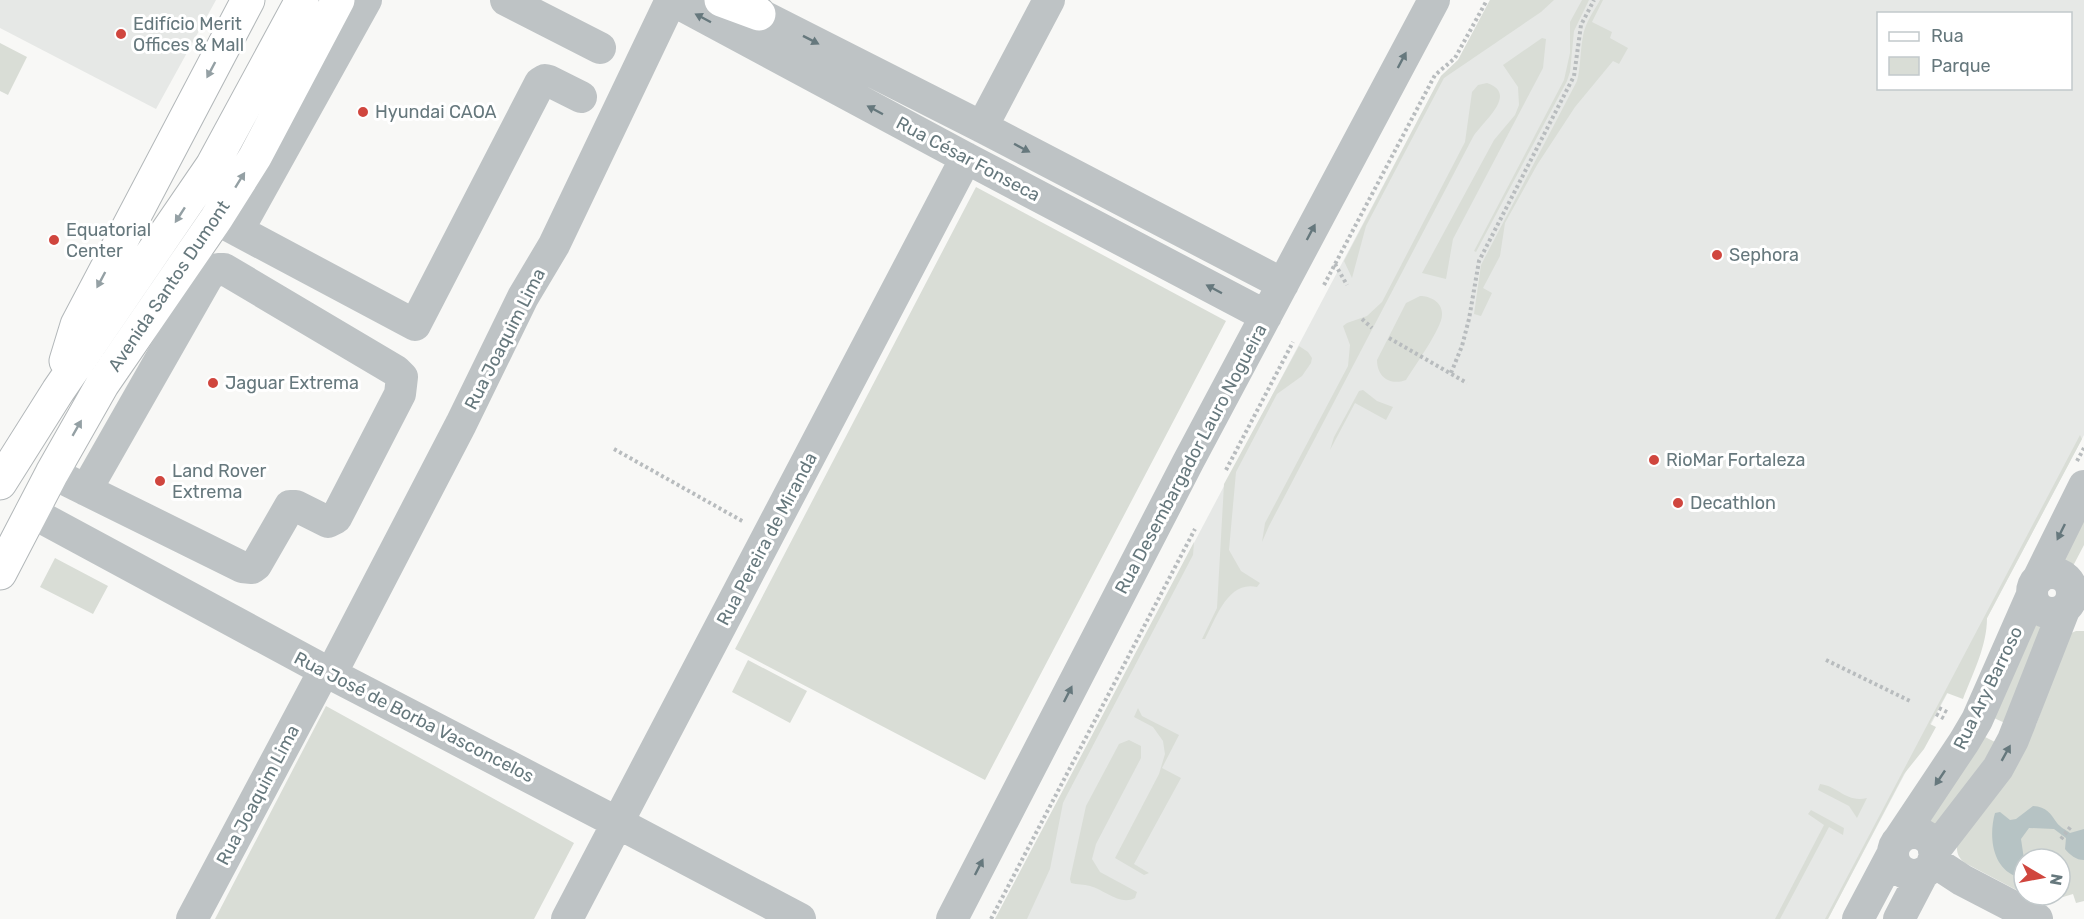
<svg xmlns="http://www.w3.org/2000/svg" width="2084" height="919" font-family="Rubik,sans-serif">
<rect width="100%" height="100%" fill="#f8f8f6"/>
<path fill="#e6e8e6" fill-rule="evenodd" d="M0,0H216L156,109L0,28Z
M1490,0H2084V435L1828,919H995L1441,76L1458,60ZM1878,14H2070V88H1878Z"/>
<path fill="#d9ddd6" d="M1490,0H1554L1541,12L1444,78L1366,226L1352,278L1344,261L1441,76L1458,60Z
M1582,0H1589L1574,31L1570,72L1567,81L1476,252L1474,251L1564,80L1570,53V22Z
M1600,0H1603L1592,22L1612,32L1610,38L1628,48L1619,64L1613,61L1575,107L1537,165L1505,223L1500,256L1483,288L1492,293L1481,316L1474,314L1481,265L1577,81C1581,66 1580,51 1583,36C1585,23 1594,11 1600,0Z
M1542,38L1546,39L1543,68L1453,239L1446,279L1422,273L1494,140L1515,115L1519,105L1518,87L1503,65Z
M0,43L27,57L8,95L0,91Z
M1487,83C1519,94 1483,121 1473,137L1269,526L1262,542L1265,523L1348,366L1350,345L1343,326L1347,323L1367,316L1382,302L1465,142L1472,92L1478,85Z
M976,187L1226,321L985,780L735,649Z
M1420,296C1430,296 1443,302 1442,315C1442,328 1414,367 1406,380C1390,386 1377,377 1377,360L1406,303Z
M1299,346L1308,352L1312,358L1311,363L1302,376L1277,394L1236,472L1229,550L1241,571L1260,583L1257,587C1228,580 1216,618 1205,639H1202L1217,608L1224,484Z
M1363,390L1377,401L1393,407L1386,420L1355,403L1330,450L1334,437L1359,391Z
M2080,435L2082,439L1987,618C1987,646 1973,673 1963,699L1947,693L1930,724L1936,727L1924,749L1904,774L1828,919H1825Z
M2084,515V545L2073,566L2065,569L2061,567Z
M1194,542L1193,555L1067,795L1063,803L1050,869L1027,919H995Z
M55,558L108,586L93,614L40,587Z
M2034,615L2040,617L2043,621L2007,724L1994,718Z
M2076,631H2084V901L2076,903L2073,894L2063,897L2060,888V859H2024V894L1965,863C1956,856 1956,849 1958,839L2036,725L2069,634Z
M748,660L807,691L790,723L732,692Z
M326,706L574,843L534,919H215Z
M1138,708L1142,716L1179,735L1162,768L1181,778L1134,864L1149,873L1144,875L1115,858L1159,774L1165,754L1163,741L1153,727L1134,717Z
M1985,737L1997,743L1933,830L1924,829Z
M1129,740L1141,746V758L1096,844L1092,859L1100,872L1137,892L1135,898C1120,906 1105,890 1090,886C1084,884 1077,885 1071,883L1070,879L1086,806L1119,744Z
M1820,784C1838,786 1846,803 1867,798L1857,818L1849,806L1818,790Z
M1811,810L1844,828L1843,835L1829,827L1780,919H1775L1824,825L1808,814Z"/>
<path fill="#b6c3c4" d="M2033,806C2047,807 2050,813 2057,823C2060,827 2066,830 2070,833L2084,829V860C2076,860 2070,855 2065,849L2066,838L2054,829L2029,828L2021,839L2024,859L2022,870L2015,876C1991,866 1989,834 1995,813L2000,812L2010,820L2016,819Z"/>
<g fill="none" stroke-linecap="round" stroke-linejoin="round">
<g stroke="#b2b7b9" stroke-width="35">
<path id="major" d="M721,0L759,14
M66,361L77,325L248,0
M0,483L58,391L212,166L302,0
M0,573L52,473L102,385L216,219L255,157L338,0"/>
</g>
<path stroke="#b8bcbe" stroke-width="4" stroke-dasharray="3 3" stroke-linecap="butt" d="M1335,264L1347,285
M1324,285L1435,75L1455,58L1487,0
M1362,319L1372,328
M1389,338L1467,383
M1451,373L1462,346L1469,319L1479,261L1574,76L1581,25L1594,0
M614,449L744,522
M2077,461L2084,448
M1226,470L1293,342
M1826,660L1910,701
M1939,708L1949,713
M1936,714L1945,719
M2061,839L2072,825
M991,919L1195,529"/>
<path stroke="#bec3c5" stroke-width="32" d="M506,0L600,48
M672,0L966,158L1266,316
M759,14L982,127L1283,284
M982,127L1049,0
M216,219L415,325L540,83L545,80L549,81L581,97
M238,230L366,0
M52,473L66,480L242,567L252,568L256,565L290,506H296L328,522L336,518L400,394L402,377L396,371L224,269H218L208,276L86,490
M31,512L331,674L618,823L800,919
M2032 593a20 20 0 1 1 40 0a20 20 0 1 1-40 0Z
M2038,579L2084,486
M331,674L461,424L523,297L554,245L671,0
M1893 854a21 21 0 1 1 42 0a21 21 0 1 1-42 0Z
M1900,838L1964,742L1977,720L2032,595
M1934,851L1998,768L2013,740L2064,610
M1933,861L1962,880L2037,919
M192,919L324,671
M567,919L966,158
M952,919L1188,462L1434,0
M1858,919L1893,853
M1899,919L1923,873"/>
<use href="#major" stroke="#fff" stroke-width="33"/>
</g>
<defs><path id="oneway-solid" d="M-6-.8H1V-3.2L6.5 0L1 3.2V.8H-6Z" transform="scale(1.5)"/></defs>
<g fill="#66787d">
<use href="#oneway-solid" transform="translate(703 18) rotate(-152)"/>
<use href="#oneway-solid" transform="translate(811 40) rotate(27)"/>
<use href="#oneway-solid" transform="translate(1402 60) rotate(-62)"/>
<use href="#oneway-solid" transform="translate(875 110) rotate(-152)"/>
<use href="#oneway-solid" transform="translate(1022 148) rotate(28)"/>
<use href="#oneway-solid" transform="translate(1311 232) rotate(-62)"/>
<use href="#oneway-solid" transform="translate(1214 289) rotate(-152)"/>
<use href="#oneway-solid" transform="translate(2061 532) rotate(116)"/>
<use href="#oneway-solid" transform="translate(1068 694) rotate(-63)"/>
<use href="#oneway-solid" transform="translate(2006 753) rotate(-61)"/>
<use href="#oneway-solid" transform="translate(1940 778) rotate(124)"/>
<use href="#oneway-solid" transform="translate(979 867) rotate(-63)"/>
</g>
<g fill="#94a0a4">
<use href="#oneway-solid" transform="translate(211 70) rotate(118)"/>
<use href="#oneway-solid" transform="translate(240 180) rotate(-58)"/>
<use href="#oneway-solid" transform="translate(180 215) rotate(123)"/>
<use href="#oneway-solid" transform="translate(101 280) rotate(118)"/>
<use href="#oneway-solid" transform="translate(77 428) rotate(-60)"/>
</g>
<g fill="#d0463e" stroke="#fff" stroke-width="2">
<circle cx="121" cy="34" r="6"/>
<circle cx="363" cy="112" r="6"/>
<circle cx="54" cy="240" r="6"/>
<circle cx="1717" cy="255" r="6"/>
<circle cx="213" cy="383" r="6"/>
<circle cx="1654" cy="460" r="6"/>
<circle cx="160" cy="481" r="6"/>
<circle cx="1678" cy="503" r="6"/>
</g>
<g text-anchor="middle" stroke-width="6" stroke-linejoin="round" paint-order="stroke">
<g font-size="18" fill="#66787d" stroke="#fff" text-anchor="start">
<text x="133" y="30">Edifício Merit<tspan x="133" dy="21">Offices &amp; Mall</tspan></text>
<text x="375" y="118">Hyundai CAOA</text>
<text x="66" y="236">Equatorial<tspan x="66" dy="21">Center</tspan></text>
<text x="1729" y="261">Sephora</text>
<text x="225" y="389">Jaguar Extrema</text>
<text x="1666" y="466">RioMar Fortaleza</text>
<text x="172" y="477">Land Rover<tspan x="172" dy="21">Extrema</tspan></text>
<text x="1690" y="509">Decathlon</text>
</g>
<g font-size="18" fill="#66787d" stroke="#fff">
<text transform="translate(968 159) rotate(28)" y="6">Rua César Fonseca</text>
<text transform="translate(169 286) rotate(-56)" y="6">Avenida Santos Dumont</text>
<text transform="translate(505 339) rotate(-63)" y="6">Rua Joaquim Lima</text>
<text transform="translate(1191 459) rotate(-62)" y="6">Rua Desembargador Lauro Nogueira</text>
<text transform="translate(767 539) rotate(-62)" y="6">Rua Pereira de Miranda</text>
<text transform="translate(1988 688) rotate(-64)" y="6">Rua Ary Barroso</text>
<text transform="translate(414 717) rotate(27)" y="6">Rua José de Borba Vasconcelos</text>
<text transform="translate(258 795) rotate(-62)" y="6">Rua Joaquim Lima</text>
</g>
</g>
<rect x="1877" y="12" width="195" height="78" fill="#ffffff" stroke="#c2c9cb" stroke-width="1.5"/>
<rect x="1889" y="32" width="30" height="9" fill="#ffffff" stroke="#c2c9cb" stroke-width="1.5"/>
<text x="1931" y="42" font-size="18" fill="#66787d">Rua</text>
<rect x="1889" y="57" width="30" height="18" fill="#d9ddd6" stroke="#c2c9cb" stroke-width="1.5"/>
<text x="1931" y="72" font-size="18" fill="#66787d">Parque</text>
<g transform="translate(2042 877) rotate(100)"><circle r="28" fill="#ffffff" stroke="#c2c9cb" stroke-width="1.5"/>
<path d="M0-4.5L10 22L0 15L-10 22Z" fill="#d0463e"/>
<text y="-9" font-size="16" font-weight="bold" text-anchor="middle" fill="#66787d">N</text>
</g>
</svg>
